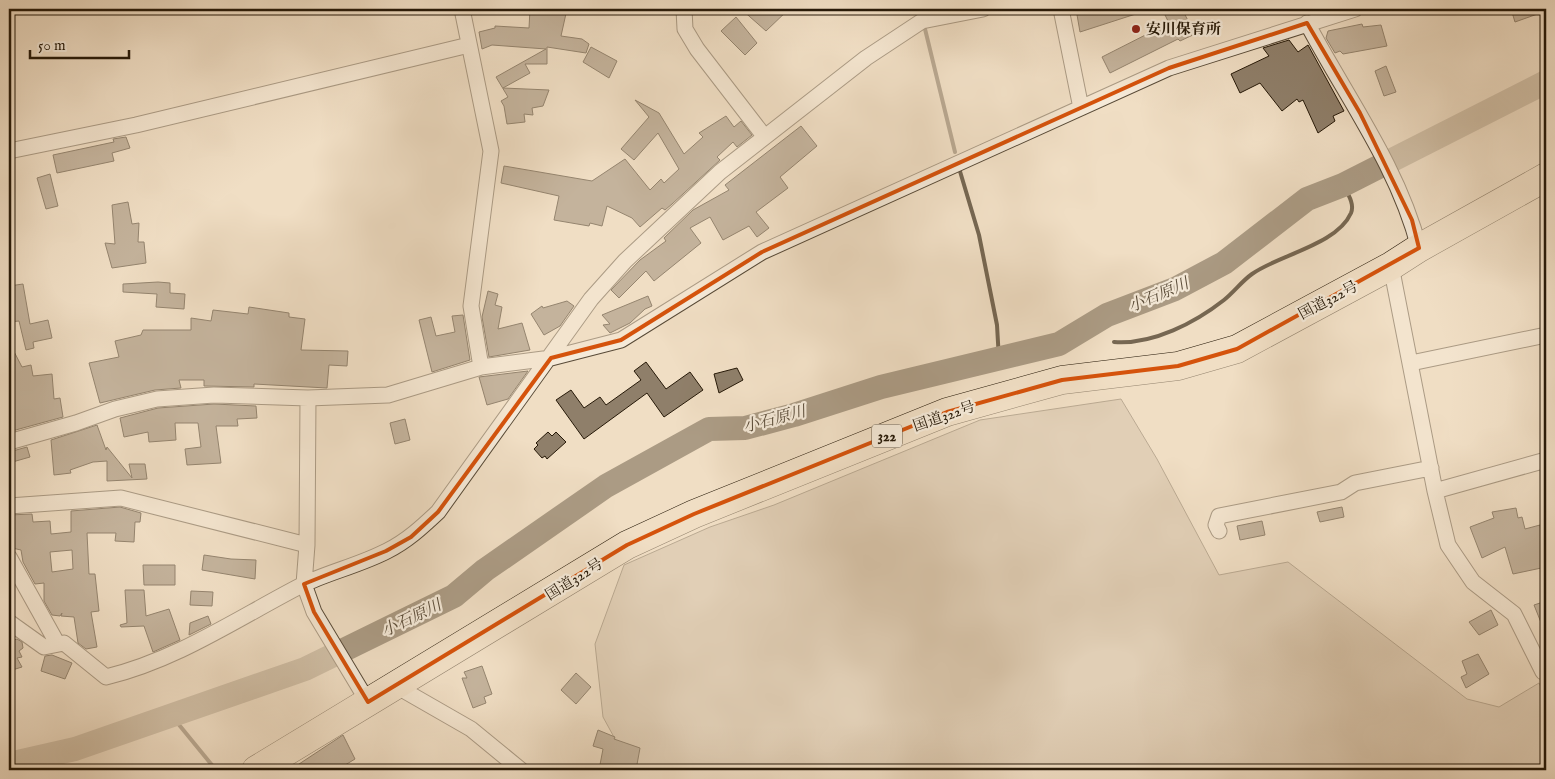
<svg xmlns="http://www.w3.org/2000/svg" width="1555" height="779" font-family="'IM FELL English','Noto Serif JP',serif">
<rect width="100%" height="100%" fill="#f0dec4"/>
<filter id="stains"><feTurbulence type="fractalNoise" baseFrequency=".004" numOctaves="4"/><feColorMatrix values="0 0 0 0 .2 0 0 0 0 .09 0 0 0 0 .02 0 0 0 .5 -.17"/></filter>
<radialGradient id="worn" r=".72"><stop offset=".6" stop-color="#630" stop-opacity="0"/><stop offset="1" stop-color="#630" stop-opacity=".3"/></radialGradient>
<path fill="#cebda4" stroke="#7a6b56" d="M1121,399L1157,459L1219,575L1288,562L1467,699L1499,707L1539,683L1546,697V770H632L603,717L595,644L624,565L710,527L774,505L980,420Z"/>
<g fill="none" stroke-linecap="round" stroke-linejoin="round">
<path stroke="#766752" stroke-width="4" d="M925,29L955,152
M959,168L979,235L997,325L999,360
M1114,342C1153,345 1196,322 1224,300C1234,292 1242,281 1252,274C1278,255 1337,245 1351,213C1355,203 1347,193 1343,185
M171,715L216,770"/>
<path stroke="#ab9b84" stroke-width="24" d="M9,764L75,749L305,669L454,596L485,570L606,486L709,429L745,428L794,415L881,387L1059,344L1107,315L1175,289L1224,263L1307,199L1343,185L1546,82"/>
</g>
<path fill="#8f7f6a" stroke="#261908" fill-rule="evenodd" d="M530,9H567L561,36L582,39L589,44L586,53L547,47V64H525L530,73L503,88L549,90L543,106L532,108L533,115L524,114L525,122L507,124L504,106L501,101L508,97L496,77L546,49L492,45L482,49L479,32L495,28V26L529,28Z
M741,9H789L766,31Z
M1076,9H1144L1145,11L1080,32Z
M1162,9H1182L1195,34L1180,41L1178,39L1110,73L1102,57L1169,23Z
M1511,9H1546V11L1515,22Z
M736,17L757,43L745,55L721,31Z
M1362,24L1363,27L1381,25L1387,46L1343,54L1340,51L1335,53L1326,38L1328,31Z
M1289,40L1298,52L1308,45L1344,111L1333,116L1335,121L1318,133L1303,100L1299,102L1297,99L1282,111L1260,83L1240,93L1231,74L1269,56L1263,48Z
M591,47L617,61L609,78L583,62Z
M1386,66L1396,92L1384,96L1375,71Z
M635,100L659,113L684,154L703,137L699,133L726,116L734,127L741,121L752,135L737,147L733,142L717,157L720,160L672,204L665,210L662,208L640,227L632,218L607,206L602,226L590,223L589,226L554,220L559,196L501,183L504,166L592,181L625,159L650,190L661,179L664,183L679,169L658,133L634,160L621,149L649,117Z
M801,126L817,146L780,177L788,188L756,212L769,228L757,237L749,226L723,240L710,217L690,228L701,243L654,281L646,271L619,298L611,290L640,260L666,241L664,238L693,210L729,190L725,185Z
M126,137L130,148L112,153L114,161L57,173L53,155L114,142L113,139Z
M50,174L58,206L46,209L37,178Z
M128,202L132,224L139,223L138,242H144L146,263L112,268L105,243L115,244L112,205Z
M158,282L170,283V293L185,294L184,309L156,307L157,294L123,292V284Z
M23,284L30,324L48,320L52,338L33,342L34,348L26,350L19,321L9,322V286Z
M488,291L498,294L495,305L502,307L498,329L522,323L530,350L489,357L482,317Z
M648,296L652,306L645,309L630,323L610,333L603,325L610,324L602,315Z
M567,301L574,306L560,326L544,335L531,314L542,306L543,308Z
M249,307L289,313V317L305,319L301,350L348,351L347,366L329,365L327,388L254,384V387L204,386V380H179L181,388L155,390L100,403L89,363L119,357L115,341L141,335L143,330H191V318L211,321L213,310L248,314Z
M463,315L470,360L432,372L419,320L431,317L436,336L455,332L452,316Z
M9,342L22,367L31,365L33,376L52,374L54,399L60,398L63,417L12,431L9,421V416L13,415L9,399Z
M646,362L666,389L690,372L703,390L664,417L647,393L584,439L556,400L571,390L584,408L600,397L606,405L641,380L634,371Z
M737,368L743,380L719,393L714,374Z
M528,371L508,399L487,405L479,377Z
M214,404L256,406L257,418L237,419L238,426H216L221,463L187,465L185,449L201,447L198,423H175L176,440L149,442L148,432L124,437L120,418L158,408Z
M405,419L410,440L395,444L390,423Z
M97,425L106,450L107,447L132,478L129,464H145L147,479L107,481V461L93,462L70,470L71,473L54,475L51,440Z
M548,432L552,436L556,432L566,442L547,459L545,456L542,458L534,449L538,445L536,443Z
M27,447L30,457L9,463V452Z
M120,507L141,513L140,522H135L134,542L115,541L116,533H87L89,574H95L99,611L91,612L97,647L86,649L78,643L74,617L61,616L62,613L60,616L52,615L44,601V583L35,584L23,562L21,550L12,548L9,515L32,514L33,522L50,521L51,534L71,532V511ZM72,550L73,569L52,572L50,552Z
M1342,507L1344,517L1320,522L1317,512Z
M1516,508L1518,518L1522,517L1525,529L1540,525L1546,567L1513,574L1505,547L1482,558L1470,527L1494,518L1492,512Z
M1262,521L1265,535L1240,540L1237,526Z
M204,555L231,559L256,560L255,579L202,570Z
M143,565H175V585H144Z
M125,590H144L146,616L169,609L180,640L153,652L144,626L121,627L120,625L127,623Z
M191,591L213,592L212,606L190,605Z
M1546,601V635L1534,605Z
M1491,610L1498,625L1479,635L1469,622Z
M208,616L211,624L189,635L190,623Z
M9,633L14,640L17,639L22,642L23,648L19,651L22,657L17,658L22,667L9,671Z
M1478,654L1489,674L1466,688L1461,677L1467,674L1462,661Z
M52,655L72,663L65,679L41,671L45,656Z
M482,666L492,694L484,697L486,703L473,708L462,678H467L464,672Z
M576,673L591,687L576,704L561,690Z
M598,730L615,737L614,739L640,748L636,770H599L603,749L593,746Z
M343,735L355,759L337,770H290Z"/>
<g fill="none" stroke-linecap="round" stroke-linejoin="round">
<g stroke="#584a37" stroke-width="17">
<path id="street" d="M462,9L491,151L471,306L481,367
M684,9L685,29L697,49L764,136
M1061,9L1081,108
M1307,23C1346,97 1398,166 1419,248
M9,151L136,125L469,45
M1391,266L1435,491L1546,460
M1411,363L1546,335
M308,398L307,545L304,584L314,612L368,702
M9,442L76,423L115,409L157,399L214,395L308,398L388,395L481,367L551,358L621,340L762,252L1169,68L1355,9
M1435,491L1448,545L1473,582L1514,614L1543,672L1546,673
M9,506L121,498L307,545
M1219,531L1216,525L1219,516L1341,492L1355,483L1431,468
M9,557L57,643
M9,622L44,647L64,643L106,677C177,660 238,618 302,585C329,572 360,565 387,551C407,541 422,527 438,512L591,299L625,261L720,172L866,58L922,21L983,9
M396,686L471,729L521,770"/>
</g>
<g stroke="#261908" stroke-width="29">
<path id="highway" d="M256,770L627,545L694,514L947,412L1062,380L1178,366L1237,349L1391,266L1419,248L1546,177"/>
</g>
<use href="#street" stroke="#f5ead9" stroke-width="15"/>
<use href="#highway" stroke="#f0dec4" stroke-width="28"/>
</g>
<path d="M0 0H1555V779H0ZM1307,23L1360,113L1412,220L1419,248L1237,349L1178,366L1062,380L947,412L694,514L627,545L368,702L314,612L304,584L386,551L411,537L438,512L551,358L621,340L762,252L1169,68Z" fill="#f0dec4" fill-opacity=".55" fill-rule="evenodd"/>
<path fill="none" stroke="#d5530c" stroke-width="4" stroke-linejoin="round" d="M1307,23L1360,113L1412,220L1419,248L1237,349L1178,366L1062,380L947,412L694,514L627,545L368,702L314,612L304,584L386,551L411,537L438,512L551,358L621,340L762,252L1169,68Z"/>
<circle fill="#8f2418" stroke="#f5ead9" stroke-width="2" cx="1136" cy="29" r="5"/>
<g text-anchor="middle" stroke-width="4.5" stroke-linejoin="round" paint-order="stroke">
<rect fill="#f5ead9" stroke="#645847" stroke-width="1" x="872" y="424.5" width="30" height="23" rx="4"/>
<g font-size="14" font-weight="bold" fill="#261908">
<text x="887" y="441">322</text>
</g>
<g font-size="15" font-weight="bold" fill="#261908" stroke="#f5ead9" text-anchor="start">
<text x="1146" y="34">安川保育所</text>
</g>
<g font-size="15" fill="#261908" stroke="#f5ead9">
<text transform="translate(1328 300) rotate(-28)" y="5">国道322号</text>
<text transform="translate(944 416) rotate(-19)" y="5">国道322号</text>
<text transform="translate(574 579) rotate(-32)" y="5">国道322号</text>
</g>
<g font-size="16" font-style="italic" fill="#5b4d3a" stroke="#f5ead9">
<text transform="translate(1158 294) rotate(-23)" y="6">小石原川</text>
<text transform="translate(774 418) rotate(-15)" y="6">小石原川</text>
<text transform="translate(411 617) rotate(-26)" y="6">小石原川</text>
</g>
</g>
<rect width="1555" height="779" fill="none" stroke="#f0dec4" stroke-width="30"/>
<rect x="10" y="10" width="1535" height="759" fill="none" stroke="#261908" stroke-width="2.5"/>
<rect x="15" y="15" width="1525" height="749" fill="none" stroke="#261908"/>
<path d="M30 50v8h99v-8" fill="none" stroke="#261908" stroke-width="2.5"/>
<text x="38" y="50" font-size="15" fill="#261908" stroke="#f5ead9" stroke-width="4" paint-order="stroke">50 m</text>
<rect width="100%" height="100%" filter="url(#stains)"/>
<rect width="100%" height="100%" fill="url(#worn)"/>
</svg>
